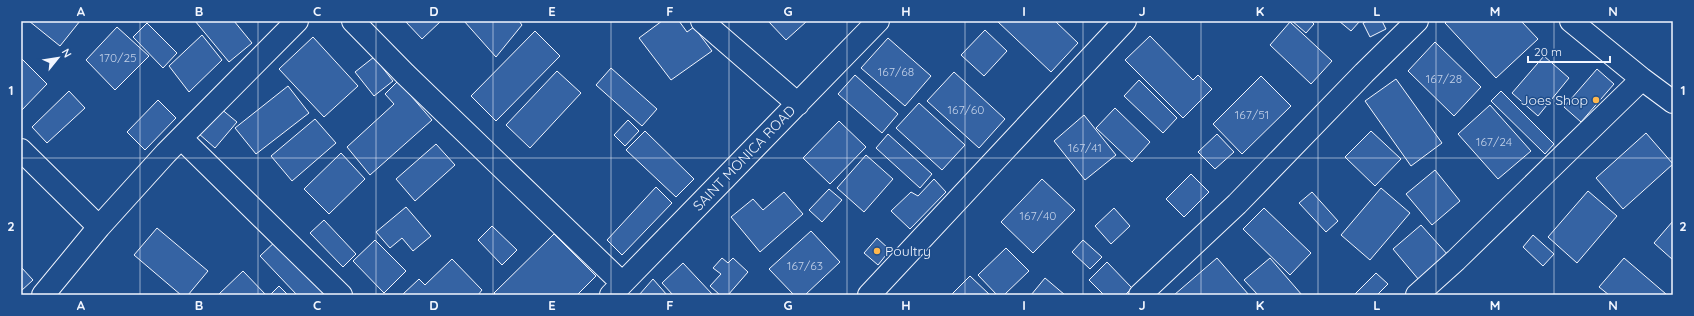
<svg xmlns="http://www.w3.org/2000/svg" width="1694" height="316" font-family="Quicksand,sans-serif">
<rect width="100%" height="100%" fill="#1f4e8c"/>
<path fill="#3563a3" stroke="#f2f6ff" d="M29,21H80L60,46Z
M195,21H234L252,43L229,62Z
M405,21H441L422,39Z
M464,21H519L522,25L496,57Z
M662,21H679L687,32L694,27L712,51L671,80L639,38Z
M768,21H807L786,40Z
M997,21H1055L1078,43L1051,72Z
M1292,21H1311L1314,24L1306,33Z
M1339,21H1360L1351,31Z
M1367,21H1382L1386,29L1370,37L1363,23Z
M1447,21H1521L1538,39L1496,78L1445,23Z
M1290,22L1332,61L1311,84L1270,45Z
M147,23L177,53L163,68L133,37Z
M117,27L149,56L115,90L86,60Z
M985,30L1007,51L984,76L961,55Z
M535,31L560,56L496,121L471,96Z
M202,35L222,60L189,92L169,66Z
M1150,36L1193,80L1198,75L1212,89L1183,118L1125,60Z
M313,37L358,86L324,117L279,69Z
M888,38L931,76L905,106L861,68Z
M1435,42L1481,87L1454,116L1408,71Z
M1544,56L1569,78L1538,116L1512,93Z
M374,57L393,81L374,96L355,72Z
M21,58L47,84L21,111Z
M611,68L657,109L642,126L596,85Z
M1597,69L1614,84L1581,122L1564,107Z
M557,71L581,93L530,148L506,125Z
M954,72L1005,119L979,148L927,101Z
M855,75L898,114L882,133L838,94Z
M1261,76L1291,106L1242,154L1213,124Z
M1396,79L1442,143L1411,166L1365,101Z
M1139,80L1177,118L1163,133L1124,96Z
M398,81L432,120L370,175L347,147L394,104L385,94Z
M288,86L309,113L256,154L235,128Z
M69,91L85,108L47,143L32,127Z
M1501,91L1554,144L1545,154L1491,101Z
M158,100L176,118L145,150L127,132Z
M919,103L965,145L942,170L896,128Z
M1490,105L1531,151L1498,179L1458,134Z
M220,108L237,122L215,148L198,133Z
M1115,108L1150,142L1132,162L1096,128Z
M1084,115L1116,155L1085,180L1054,141Z
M315,119L336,143L292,181L271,156Z
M628,120L639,131L625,146L614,135Z
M839,121L866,147L830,184L803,158Z
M645,131L694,179L676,197L626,150Z
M1371,131L1401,159L1375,186L1345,157Z
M1646,133L1673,164L1623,209L1596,178Z
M888,134L932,174L920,188L876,148Z
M1217,134L1234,152L1215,169L1198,152Z
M436,144L455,165L415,201L396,179Z
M341,153L365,179L329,214L304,189Z
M866,155L893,179L864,212L837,188Z
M1435,170L1460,201L1432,225L1406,194Z
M1191,174L1209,192L1184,217L1166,199Z
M934,179L946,192L910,229L891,211L911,192L918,196Z
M1042,179L1075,210L1033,253L1001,222Z
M656,187L672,203L622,255L607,240Z
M1381,188L1410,213L1370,260L1341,235Z
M829,189L842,200L822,222L809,210Z
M1588,191L1617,216L1577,263L1548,237Z
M784,192L803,214L760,252L731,217L753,199L763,210Z
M1312,192L1338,221L1326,232L1299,203Z
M406,207L431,236L413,251L402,238L390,248L376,232Z
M1114,208L1130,226L1111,244L1095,226Z
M1264,208L1311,253L1290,275L1243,229Z
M324,220L356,254L343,267L310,233Z
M1673,221V260L1654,243Z
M1421,225L1448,255L1419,280L1393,249Z
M492,226L517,250L502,265L478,240Z
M157,228L208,271L188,295H181L134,255Z
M811,231L840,262L805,295H794L769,269Z
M554,234L596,276L577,295H496L494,293Z
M1533,235L1554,254L1543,266L1523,247Z
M877,238L890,250L878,265L864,253Z
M278,239L328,295H297L260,256Z
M375,240L406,271L384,293L353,261Z
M1083,240L1102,257L1090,269L1072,252Z
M1006,248L1029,271L1004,295H997L978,275Z
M722,258L728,263L733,258L748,272L728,295H720L710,286L721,274L713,268Z
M1217,258L1249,295H1174Z
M1270,258L1302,295H1258L1244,280Z
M1624,258L1666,294L1664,295H1609L1599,287Z
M452,259L482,290L478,295H402L419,279L425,285Z
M1107,262L1132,288L1125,295H1104L1089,280Z
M683,263L713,295H673L662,283Z
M21,267L33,280L21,291Z
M243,271L266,295H218Z
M1376,273L1388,284L1377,295H1354Z
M970,276L990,295H951Z
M1045,278L1065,295H1031Z
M653,279L667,295H639Z
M279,286L288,295H270Z"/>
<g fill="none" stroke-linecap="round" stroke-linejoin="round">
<g stroke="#f2f6ff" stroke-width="24">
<path id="minor" d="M353,21L405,74L622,283
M702,21L798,104
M1571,21L1642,79L1673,102
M181,138L341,295
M21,150L99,227
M43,295L99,227L166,153L297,21
M611,295L878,21
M869,295L1125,21
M1140,295L1237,204L1364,73L1417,21
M1417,295L1456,260L1642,79"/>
</g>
<use href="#minor" stroke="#1f4e8c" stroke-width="22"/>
</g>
<path fill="none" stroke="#f2f6ff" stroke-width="1" stroke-opacity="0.55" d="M140,21V295M258,21V295M376,21V295M493,21V295M611,21V295M729,21V295M847,21V295M965,21V295M1083,21V295M1201,21V295M1318,21V295M1436,21V295M1554,21V295M21,158H1673"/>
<g fill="#ffb74d" stroke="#1f4e8c" stroke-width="1.5">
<circle cx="1596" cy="100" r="4"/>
<circle cx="877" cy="251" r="4"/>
</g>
<g text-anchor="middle" stroke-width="3" stroke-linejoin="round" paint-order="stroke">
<g font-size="12" fill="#c3d1e8">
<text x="118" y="62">170/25</text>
<text x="896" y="76">167/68</text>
<text x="1444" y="83">167/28</text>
<text x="966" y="114">167/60</text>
<text x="1252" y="119">167/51</text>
<text x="1494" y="146">167/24</text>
<text x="1085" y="152">167/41</text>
<text x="1038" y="220">167/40</text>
<text x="805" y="270">167/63</text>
</g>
<g font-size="14" fill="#f2f6ff" stroke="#1f4e8c" text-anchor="end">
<text x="1588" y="105">Joes Shop</text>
<text x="885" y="256" text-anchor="start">Poultry</text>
</g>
<g font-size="14" fill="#f2f6ff" stroke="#1f4e8c">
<text transform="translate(744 158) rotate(-46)" y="5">SAINT MONICA ROAD</text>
</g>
</g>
<rect width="1694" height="316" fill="none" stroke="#1f4e8c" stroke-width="44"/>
<g transform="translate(58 58) rotate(60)" stroke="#1f4e8c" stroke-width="3" paint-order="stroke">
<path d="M0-3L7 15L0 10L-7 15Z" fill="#f2f6ff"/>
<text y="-6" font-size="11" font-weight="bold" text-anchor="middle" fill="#f2f6ff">N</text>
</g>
<path d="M1528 56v6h82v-6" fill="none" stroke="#f2f6ff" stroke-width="2"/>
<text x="1534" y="56" font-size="12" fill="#f2f6ff" stroke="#1f4e8c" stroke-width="3" paint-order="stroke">20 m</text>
<rect x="22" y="22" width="1650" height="272" fill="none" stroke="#f2f6ff" stroke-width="1.5"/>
<g font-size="13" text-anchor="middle" font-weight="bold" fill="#f2f6ff">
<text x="81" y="16">A</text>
<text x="199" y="16">B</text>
<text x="317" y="16">C</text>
<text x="434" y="16">D</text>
<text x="552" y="16">E</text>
<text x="670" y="16">F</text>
<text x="788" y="16">G</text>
<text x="906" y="16">H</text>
<text x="1024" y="16">I</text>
<text x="1142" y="16">J</text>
<text x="1260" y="16">K</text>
<text x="1377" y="16">L</text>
<text x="1495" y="16">M</text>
<text x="1613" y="16">N</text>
<text x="11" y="95">1</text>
<text x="1683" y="95">1</text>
<text x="11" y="231">2</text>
<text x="1683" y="231">2</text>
<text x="81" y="310">A</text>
<text x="199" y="310">B</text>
<text x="317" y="310">C</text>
<text x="434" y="310">D</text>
<text x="552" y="310">E</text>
<text x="670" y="310">F</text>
<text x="788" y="310">G</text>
<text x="906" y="310">H</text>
<text x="1024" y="310">I</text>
<text x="1142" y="310">J</text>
<text x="1260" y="310">K</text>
<text x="1377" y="310">L</text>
<text x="1495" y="310">M</text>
<text x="1613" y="310">N</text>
</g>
</svg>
